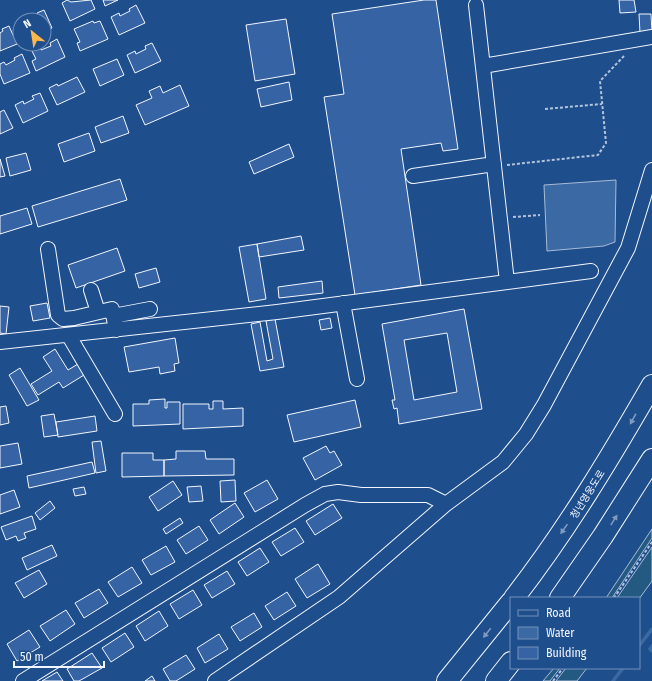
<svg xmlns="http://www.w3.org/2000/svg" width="652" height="681" font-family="'Fira Sans Condensed','Noto Sans KR',sans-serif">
<rect width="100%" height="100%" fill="#1f4e8c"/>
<path fill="#245a82" stroke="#a8bbd7" d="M652,529V538L612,598H606Z
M652,547V581L639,599L617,598Z
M554,668H560L550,681H543Z
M566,668H587L577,681H556Z"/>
<path fill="#3b69a3" stroke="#a8bbd7" d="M616,180L615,242L604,246L547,251L544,185Z"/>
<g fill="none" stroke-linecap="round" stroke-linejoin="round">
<path stroke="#3b69a3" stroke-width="3.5" d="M639,646L652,629
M652,646L650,649L652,651
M613,681L623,668"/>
</g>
<path fill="#3563a3" stroke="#f2f6ff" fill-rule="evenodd" d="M67,0L71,2L91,0L95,9L70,21L62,3Z
M103,0H118L105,6Z
M436,0L458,149L443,151L441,143L401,149L421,285L355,295L324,97L344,94L332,14L424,0Z
M619,0H634L636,12L620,13Z
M136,5L145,23L119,35L111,17L119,13L120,16L130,11L129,9Z
M44,10L52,28L44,31V20H29L38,16L37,13Z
M639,14H651L652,33H640Z
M286,19L295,74L255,81L246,25Z
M93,21L94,23L100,21L108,39L80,51L77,43L80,42L74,29Z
M9,26L17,44L0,51V33L3,31L2,29Z
M57,39L65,57L36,71L32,61L36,59L32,51L40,47L41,50L51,46L50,43Z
M152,43L161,61L135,73L127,55L135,51L136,54L146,49L145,46Z
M22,54L30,73L4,84L0,74V64L4,62L6,65L15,60L14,58Z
M117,59L124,75L100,86L93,69Z
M77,77L85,92L57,105L49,88L57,84L58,86Z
M289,82L292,100L261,107L257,89Z
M180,85L189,106L145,125L136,105L152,98L149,91L160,86L163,93Z
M40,93L48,111L23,123L15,105L23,101L24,104L34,99L32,96Z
M4,110L13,128L0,134V112Z
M123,116L129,133L101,143L95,127Z
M89,133L95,151L64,162L58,144Z
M289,144L294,157L254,174L249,162Z
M26,153L31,170L10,176L6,158Z
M0,159L5,176L0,177Z
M120,179L127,200L38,227L32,206Z
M27,208L32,224L0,234V216Z
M301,236L304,250L259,257L257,244Z
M257,244L266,299L249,302L239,247Z
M117,248L125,271L76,288L68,265Z
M156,268L160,282L139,288L135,274Z
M322,281L323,293L279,298L278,287Z
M47,303L50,318L33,321L30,306Z
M0,306L9,307L6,334L0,333Z
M464,309L482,409L399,424L397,408L394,409L392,400H395L382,324ZM447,333L457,392L414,400L404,340Z
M330,318L332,328L321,330L319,320Z
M275,319L284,367L260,371L251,324L260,322L267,361L273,359L266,321Z
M175,338L179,363L174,364L175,371L160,374L159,367L129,372L124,347Z
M55,349L68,370L78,364L84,375L63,388L59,382L38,395L31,384L52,371L43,357Z
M20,368L39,400L27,406L9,375Z
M165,399V408H167V402H180V424L133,426V404H149V400Z
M355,400L361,427L294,442L287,415Z
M213,401H223V409L243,408V426L183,429V404H209V409H213Z
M6,406L9,423L0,425V407Z
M54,414L58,435L44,437L41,416Z
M95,416L97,431L58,437L56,422Z
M101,441L106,471L96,473L92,442Z
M18,443L22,464L0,468V446Z
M326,446L330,453L334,451L342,465L315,480L303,458Z
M176,451H205L206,459H234V475L164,476V460L176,459Z
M122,453H153V460H164V476L122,477Z
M92,462L95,473L29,488L27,476Z
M235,480L236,501L221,502L220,481Z
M267,480L278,499L255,512L244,493Z
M173,481L182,495L158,511L149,497Z
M201,486L203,501L189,502L187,487Z
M84,487L86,494L75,496L73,489Z
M14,490L20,507L0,514V495Z
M50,501L55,508L40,520L35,513Z
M235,503L244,517L219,534L210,520Z
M333,504L342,518L315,535L306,521Z
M32,516L36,529L24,533L26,538L18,541L16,536L6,540L1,527Z
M180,518L183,523L166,534L163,529Z
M199,526L208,540L186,554L177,540Z
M295,528L304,542L281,556L272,542Z
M52,545L57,556L27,570L22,558Z
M166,546L175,562L151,575L142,560Z
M260,548L269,562L247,576L238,562Z
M318,564L330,584L307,598L295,579Z
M132,567L142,583L118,597L108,582Z
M39,570L47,584L24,598L15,583Z
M227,571L235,584L212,598L204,585Z
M99,589L108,603L84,618L75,603Z
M193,590L202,605L179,619L170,604Z
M287,592L296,606L274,620L265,606Z
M66,610L75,624L50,641L40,626Z
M159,611L168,626L145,641L136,626Z
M254,613L262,627L240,641L231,627Z
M29,630L40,647L17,661L7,644Z
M125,633L134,647L111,662L102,648Z
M219,634L228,649L205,663L197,648Z
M92,653L102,668L79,681H74L67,669Z
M186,655L195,669L176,681H170L163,669Z
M57,672L63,681H42Z
M152,676L155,681H145Z"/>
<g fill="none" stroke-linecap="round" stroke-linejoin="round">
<g stroke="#f2f6ff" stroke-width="16">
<path id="minor" d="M476,5L507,282
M483,66L652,37
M413,176L494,164
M48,249L58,315L63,319L74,318L112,309L116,330
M91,290L98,312
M343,303L357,379
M113,316L150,309
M69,336L115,414
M0,342L277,312L591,271
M23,681L305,505L325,494L338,492L361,495H428L446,504
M215,681L339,597L446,504L503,462L526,434L544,405L628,248L652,170"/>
</g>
<g stroke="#f2f6ff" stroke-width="22">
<path id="highway" d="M514,598C566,531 610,458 652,385
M560,598L603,536L652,459
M447,681L511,602
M496,681L511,662"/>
</g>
<path stroke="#b3c4dc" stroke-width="2" stroke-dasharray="3 2" stroke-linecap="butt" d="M545,109L602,104
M507,165L598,155L606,143L600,81L624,56
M513,217L540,215
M614,598L652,542
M553,681L563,668"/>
<use href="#minor" stroke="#1f4e8c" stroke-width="14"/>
<use href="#highway" stroke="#1f4e8c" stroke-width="20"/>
</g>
<defs><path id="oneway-solid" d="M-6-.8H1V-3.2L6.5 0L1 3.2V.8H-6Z"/></defs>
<g fill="#7e9ac0">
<use href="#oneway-solid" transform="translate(633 419) rotate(119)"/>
<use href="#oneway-solid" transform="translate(614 520) rotate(-58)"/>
<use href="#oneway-solid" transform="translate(564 529) rotate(125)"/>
<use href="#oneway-solid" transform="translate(487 633) rotate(128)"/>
</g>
<g text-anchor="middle" stroke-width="3" stroke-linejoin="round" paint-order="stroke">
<g font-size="10" fill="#f2f6ff" stroke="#1f4e8c">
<text transform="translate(587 494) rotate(-58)" y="4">청년영웅도로</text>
</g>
</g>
<rect x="510" y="597" width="130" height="72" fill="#1f4e8c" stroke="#7391ba"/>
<rect x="518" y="610" width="20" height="6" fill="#1f4e8c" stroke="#7391ba"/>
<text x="546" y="617" font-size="12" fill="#f2f6ff">Road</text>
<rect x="518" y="627" width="20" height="12" fill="#3b69a3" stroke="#7391ba"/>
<text x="546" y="637" font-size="12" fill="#f2f6ff">Water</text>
<rect x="518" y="647" width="20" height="12" fill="#3563a3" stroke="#7391ba"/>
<text x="546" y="657" font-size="12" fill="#f2f6ff">Building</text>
<g transform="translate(32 32) rotate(330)"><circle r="19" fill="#1f4e8c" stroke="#7391ba"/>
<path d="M0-3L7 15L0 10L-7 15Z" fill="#ffb74d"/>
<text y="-6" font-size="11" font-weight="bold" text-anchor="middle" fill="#f2f6ff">N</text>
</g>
<path d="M14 661v6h90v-6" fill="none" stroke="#f2f6ff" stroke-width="2"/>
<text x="20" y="661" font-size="12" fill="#f2f6ff" stroke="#1f4e8c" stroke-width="3" paint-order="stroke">50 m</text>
</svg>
